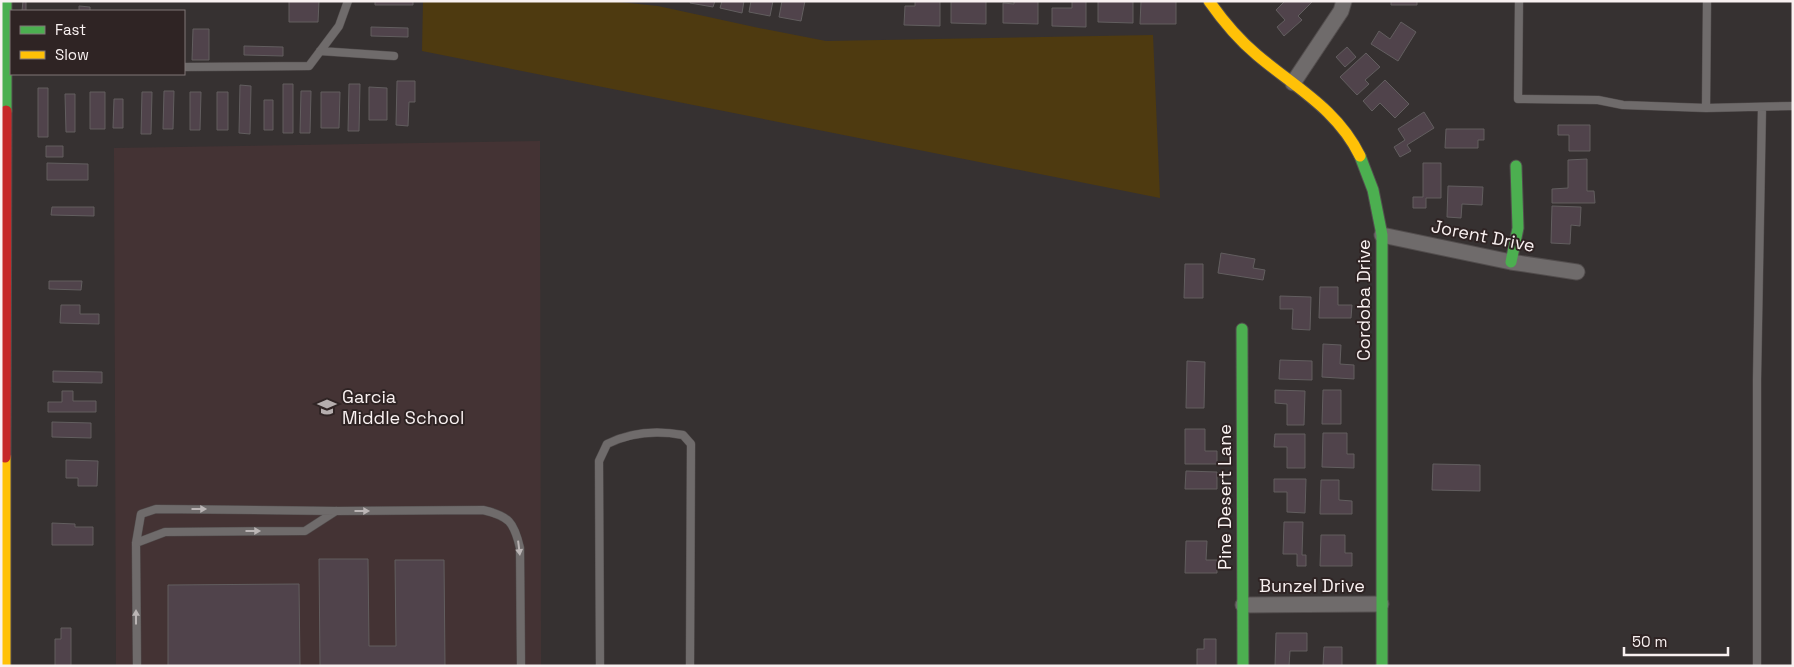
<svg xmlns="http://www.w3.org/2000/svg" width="1794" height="667" font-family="'Space Grotesk',sans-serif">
<rect width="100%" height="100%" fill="#363131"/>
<path fill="#443334" d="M540,141L541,666H116L114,148Z"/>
<path fill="#4e3a10" d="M423,1H609L658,6L759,28L826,41L1153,35L1160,198L422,51Z"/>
<path fill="#50434b" stroke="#625e5f" d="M23,1H26V11H22Z
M289,1H319L318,22H289Z
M375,1H413V5H375Z
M691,1H715L713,7L690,3Z
M722,1H744L742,13L720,8Z
M751,1H773L770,16L749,12Z
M782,1H805L801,21L779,17Z
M915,1H940V26L904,25L905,6H915Z
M951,1H986V24L951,23Z
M1014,1H1038V24L1003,23V3L1014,4Z
M1072,1H1086V27L1052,26V8H1072Z
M1098,1H1133V23L1098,22Z
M1141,1H1176V24H1140Z
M1285,1H1313L1298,16L1302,20L1284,36L1277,27L1285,20L1276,10Z
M1391,1H1417V5H1391Z
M79,6L90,7V11H79Z
M1401,22L1416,32L1398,61L1371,44L1379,31L1390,39Z
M371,27L408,28V37L371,36Z
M193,29H209V60H192Z
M244,46L283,47V56L244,55Z
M1347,47L1356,57L1345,67L1336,57Z
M1366,53L1380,67L1365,80L1369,84L1357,95L1340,77Z
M1385,80L1409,104L1395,118L1380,103L1372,111L1363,101Z
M397,81H415V102H409L408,126L396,125Z
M283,84H293V133H283Z
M349,84H360L359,131H348Z
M240,85L251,86L250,134L239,133Z
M369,87L387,88V120H369Z
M38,88H48V137H38Z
M164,91H174L173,129H163Z
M301,91H311L310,133H300Z
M90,92H105V129H90Z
M142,92H152L151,134H141Z
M190,92H201L200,130H190Z
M217,92H228V130H217Z
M321,92H340L339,128H321Z
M65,94H75V132H66Z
M114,99H123V128H113Z
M264,100H273V130H264Z
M1424,112L1434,128L1407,145L1411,151L1400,157L1394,147L1405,140L1398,129Z
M1558,125H1590V151H1569V135H1558Z
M1446,129H1484V140H1478V148H1445Z
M46,146H63V157H46Z
M1587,159V191H1594L1595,203H1552V189L1568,188V160Z
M47,163L88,164V180H47Z
M1423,163H1441V198H1426V208H1413V197H1423Z
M1448,186L1483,187L1482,205L1462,204L1461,218L1447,217Z
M1552,206L1581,207L1580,226L1571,225L1570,244L1551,243Z
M52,207H94V216L51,215Z
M1221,253L1255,259L1253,268L1265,270L1263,280L1218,273Z
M1185,264H1203V298H1184Z
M49,281H82L81,290L49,289Z
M1320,287H1338V305H1352L1351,318H1319Z
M1280,296L1311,297L1310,330L1292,329L1293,309H1280Z
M61,305H80V314H99V324L60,323Z
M1323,344L1341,345L1340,364L1354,365V379L1322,377Z
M1280,360L1312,361V380L1279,379Z
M1187,361L1205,362L1204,408H1186Z
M53,371L102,372V383L53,382Z
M1275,390L1305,391L1304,425H1287V404L1275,403Z
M1323,390H1341V424H1322Z
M62,391H73V401H96V412H48V402H62Z
M52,422L91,423V438L52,437Z
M1185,429H1205V451H1217V464H1185Z
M1323,433H1347V454H1354V468L1322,467Z
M1275,434H1305V468H1287V447H1274Z
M66,460L98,461L97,486H78V478H66Z
M1433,464L1480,465V491L1432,490Z
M1186,471L1217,472V489H1185Z
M1274,479H1306L1305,513L1287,512V492H1274Z
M1321,480H1339V500L1352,501V514H1320Z
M1284,522H1303L1302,555H1306V566H1297V554H1283Z
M52,523L75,524V527H93V545H52Z
M1321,535H1345V553H1352V566H1320Z
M1186,541H1207L1206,560H1217V573H1185Z
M319,559H368L369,646H396L395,560H444L445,666H320Z
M299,584L300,666H168V585Z
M61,628H71V666H55V639H61Z
M1276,633H1307V651H1290L1289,666H1275Z
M1204,639H1216V666H1197V649H1204Z
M1324,647H1342V666H1323Z"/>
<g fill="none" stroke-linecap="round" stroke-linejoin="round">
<g stroke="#524d4d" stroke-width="9">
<path id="lane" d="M1519,1L1518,99L1598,100L1623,105L1706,108L1793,106
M320,51L394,56
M184,67L309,66L339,26L348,1
M1706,108L1707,1
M136,543L165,532L305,531L336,511
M137,666L136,543L141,514L156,509L336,511L483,510C509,516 514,522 520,548L521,666
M600,666L599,461L607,444C631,432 656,430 683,435L691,444L690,666
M1757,666V379L1762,107"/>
</g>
<g stroke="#524d4d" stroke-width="17">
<path id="street" d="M1293,83L1341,11L1344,1
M1382,235L1511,262L1577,272
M1243,605L1381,604"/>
</g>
<g stroke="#524d4d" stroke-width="13">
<path id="fast" d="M6,111V1
M1360,156L1373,190L1382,235V666
M1511,262L1518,228L1516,166
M1242,329L1243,666"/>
</g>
<g stroke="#524d4d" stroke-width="13">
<path id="slow" d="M1209,1C1223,21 1238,39 1257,55C1296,88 1337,109 1360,156
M5,666V457"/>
</g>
<g stroke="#524d4d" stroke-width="13">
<path id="jam" d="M5,457L6,111"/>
</g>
<use href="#lane" stroke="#6f6b6b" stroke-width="8"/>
<use href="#street" stroke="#6f6b6b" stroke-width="15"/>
<use href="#fast" stroke="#4caf50" stroke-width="11"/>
<use href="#slow" stroke="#ffc107" stroke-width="11"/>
<use href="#jam" stroke="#c62828" stroke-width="11"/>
</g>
<defs><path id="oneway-solid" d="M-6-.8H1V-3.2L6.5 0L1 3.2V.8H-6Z" transform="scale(1.25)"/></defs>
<g fill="#bbb5b5">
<use href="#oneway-solid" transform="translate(199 509)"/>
<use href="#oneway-solid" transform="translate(362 511)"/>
<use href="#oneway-solid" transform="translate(253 531)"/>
<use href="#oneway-solid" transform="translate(519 548) rotate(83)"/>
<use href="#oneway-solid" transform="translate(136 617) rotate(-90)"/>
</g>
<defs>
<g id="school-bare" transform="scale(1.5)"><path d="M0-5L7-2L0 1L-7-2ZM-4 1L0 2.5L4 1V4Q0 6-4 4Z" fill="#b5aeae" stroke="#2f2424" stroke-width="2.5" paint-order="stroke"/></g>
</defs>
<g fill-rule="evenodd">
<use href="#school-bare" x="327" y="407"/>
</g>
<g text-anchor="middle" stroke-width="4" stroke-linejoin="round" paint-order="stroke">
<g font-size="18" fill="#f9f1f1" stroke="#2f2424">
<text transform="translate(1483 236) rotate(11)" y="6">Jorent Drive</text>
<text transform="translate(1364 300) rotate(-90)" y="6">Cordoba Drive</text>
<text transform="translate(1225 497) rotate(-90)" y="6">Pine Desert Lane</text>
<text x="1312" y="592">Bunzel Drive</text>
</g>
<g font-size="18" fill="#f9f1f1" stroke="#2f2424" text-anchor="start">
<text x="342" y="403">Garcia<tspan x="342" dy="21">Middle School</tspan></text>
</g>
</g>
<rect width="1794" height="667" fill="none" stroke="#f9f1f1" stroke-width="5"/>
<rect x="10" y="10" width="175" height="65" fill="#2f2424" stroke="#807676"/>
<rect x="20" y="26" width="25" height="8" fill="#4caf50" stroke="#807676"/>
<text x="55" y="35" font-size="15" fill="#f9f1f1">Fast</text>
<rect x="20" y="51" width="25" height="8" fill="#ffc107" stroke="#807676"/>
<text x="55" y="60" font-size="15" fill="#f9f1f1">Slow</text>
<path d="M1624 647v8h104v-8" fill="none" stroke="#f9f1f1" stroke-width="2.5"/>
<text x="1632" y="647" font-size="15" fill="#f9f1f1" stroke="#2f2424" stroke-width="4" paint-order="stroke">50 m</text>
</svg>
